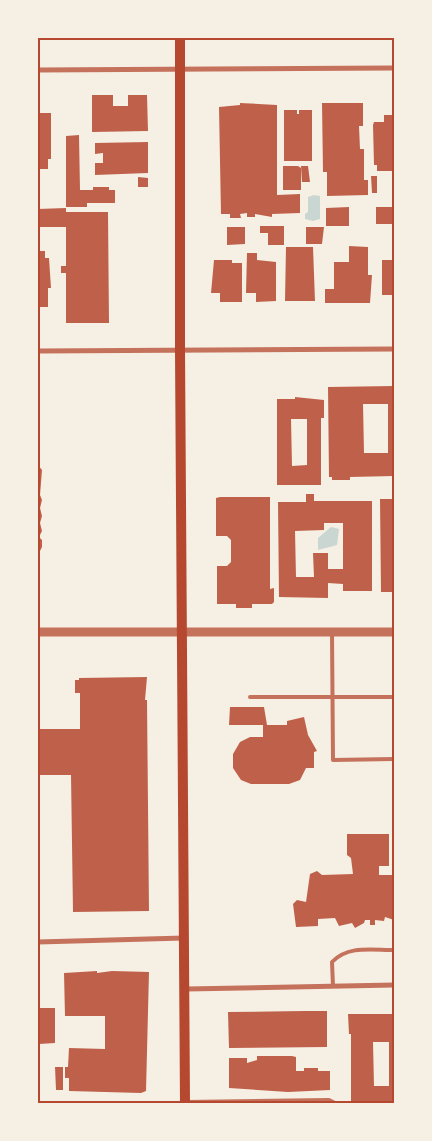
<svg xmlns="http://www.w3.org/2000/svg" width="432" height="1141" font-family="Roboto,sans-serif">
<rect width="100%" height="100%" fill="#f6efe4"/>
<path fill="#c9d6d2" d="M314,195L320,196V219L313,221L305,219V214L308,212V197Z
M331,527L339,529L337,545L318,550V538Z"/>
<path fill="#bf614a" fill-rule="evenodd" d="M92,95H113V106H128V95H147L148,131L92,132Z
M240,103L277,105V195L300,194V213L272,214V217L255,214V217H247V213L240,214L241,218H230V214H221L219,107L240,105Z
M322,103H363V126H359L360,149H364V180H368V195L327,196V172H323Z
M284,110H297V114H299V110H312V161H284Z
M38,113H51V159H48V169H38Z
M384,115H394V171H377V165H374L373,125L374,122H384Z
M79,135L80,190H93V187H109V190H115V203H87V207H66V136Z
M148,142V173L95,175V163H103V153L95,154V143Z
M283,166H298L301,168V190H283Z
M301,166H308L310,182H302Z
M371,176H377V193H372Z
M138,177L148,178V187H138Z
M349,207V226H326V208Z
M376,207H394V224H376Z
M66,208V212H108L109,323H66V273H61V266H66V227H38V209Z
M260,226H284V245H268V233H260Z
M227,227H245V244L227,245Z
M306,227H324L322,244H306Z
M349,246L368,247V275H372L370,303H325V289H334V262H349Z
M286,247H313L315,301H285Z
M38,251H45V258H49L51,288H48V307H38Z
M247,253H257V260L276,262V301L256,302V293H246Z
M214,260H232V263H242V302H220V293H211Z
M382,260H394V295H382Z
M394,386V476L350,477V480H332V477H329L328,387ZM363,404H388V453H364Z
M295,397L324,400V418H321V485H277V399H295ZM291,419H307V465L292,466Z
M38,465L42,470L40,495L42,500L40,508L42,516L40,523L42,531L39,537L42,540V547L40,551H38Z
M306,494H314V501H372V591H343V584L328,583V598L279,597L278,502H306ZM324,523H343V569H328V553H313L314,577H296L295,531L324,530Z
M220,497H270V589L274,588V602L272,604H252V608H236V604H217V566H227L231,562V540L227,536H216V498Z
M380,499H394V592H381Z
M147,677L145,700H147L149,911L73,912L71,775H38V729H80V693H75V680H79V678Z
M230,707H264L267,725H287V721L304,717L308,735L317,751L314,752V768H306L300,780L289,784H251L241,780L233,768V754L240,742L250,737H263V725H229Z
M347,834H389V866H379V875H394V920L385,917L384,921L375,920V925H370V920H365L364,923L355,928L352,923L339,926L335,918L318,919V926L296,927L293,904L297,900L306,902L310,874L317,871L322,875L353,874L351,858L347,855Z
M97,971V973L112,971L149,972L146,1091L141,1093L69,1091V1078H65V1067H68L69,1048L105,1049V1016H65L64,973Z
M38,1004H39V1008H55V1043L39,1044Z
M304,1011H327V1047L229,1048L228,1012Z
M348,1014H394V1103H351V1034H349ZM373,1042H389V1086H374Z
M257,1056H292L296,1057V1071H304V1068H318V1071H330V1090L288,1092L229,1088V1058H247V1063L257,1060Z
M55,1067H63V1090H56Z"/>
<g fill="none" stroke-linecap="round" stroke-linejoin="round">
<path stroke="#c5725c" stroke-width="4" d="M332,633L333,760L394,759
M250,697H394
M333,986L332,962C348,945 372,950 394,950
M185,1102L329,1100L337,1104"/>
<path stroke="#c5725c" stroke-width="5" d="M38,70L394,68
M38,351L394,349
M38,942L184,938
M186,989L394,985"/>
<path stroke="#c5725c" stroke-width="9" d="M38,632H394"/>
<path stroke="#b5482f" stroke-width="10" d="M180,38V350L185,1104"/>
</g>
<rect width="432" height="1141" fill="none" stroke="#f6efe4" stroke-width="78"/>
<rect x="39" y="39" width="354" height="1063" fill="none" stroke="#b5482f" stroke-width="2"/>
</svg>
